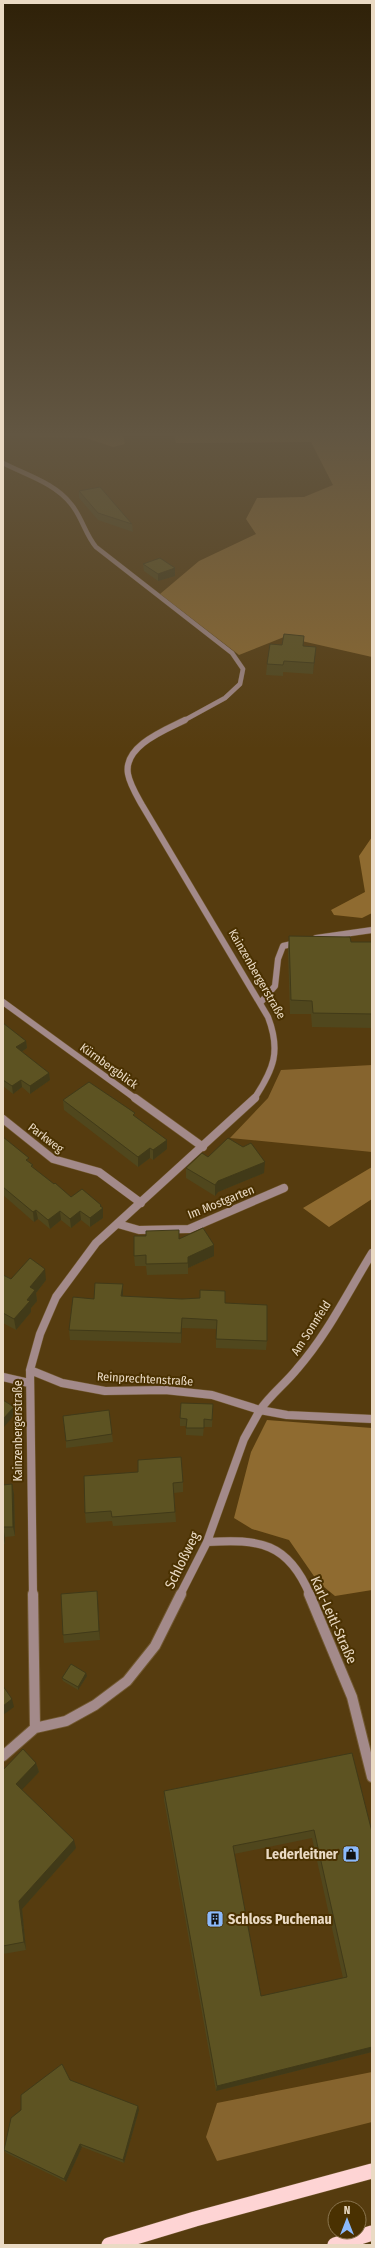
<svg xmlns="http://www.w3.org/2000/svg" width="375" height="2248" font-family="'Fira Sans Condensed',sans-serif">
<rect width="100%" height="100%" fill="#563c0f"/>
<path fill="#86642e" d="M372,1065V1152L230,1138L268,1098L281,1070Z
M372,2072V2122L217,2161L206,2137L217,2103Z"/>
<path fill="#8f6b30" d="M3,434H372V657L284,637L239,655L160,594L199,561L256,534L246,519L257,498L304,497L333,485L311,442L176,443L174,434L123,435L125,444L113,447L86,438L3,436Z
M372,837V913L362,918L334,915L331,910L365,892L359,856Z
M372,1167V1199L329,1227L303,1208Z
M267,1420L372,1428V1590L335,1596L318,1582L289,1540L252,1529L234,1518L251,1452Z"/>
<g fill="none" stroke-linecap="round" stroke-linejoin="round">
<g stroke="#715830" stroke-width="5">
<path id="minor-far3" d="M3,463C26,475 55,483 71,504C82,517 85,534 96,547L232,653L243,669L240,684L225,698L183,721"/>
</g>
<g stroke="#715830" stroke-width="7">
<path id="minor-far2" d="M185,720C165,730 123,746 128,774C130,785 137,796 142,805L268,1017C281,1051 274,1069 254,1099
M316,938L372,930
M3,1002L136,1099
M261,1002L275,986L278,959L283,946L296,943"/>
</g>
<g stroke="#715830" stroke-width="9">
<path id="minor-far1" d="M135,1098L203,1147
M3,1119L53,1159L99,1172L141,1203
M118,1224L139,1230L189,1229L284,1188
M30,1370L62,1383L105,1391L165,1390L212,1395L260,1410C271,1394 285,1384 297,1369C327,1335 348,1292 372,1253
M3,1377L29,1383
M207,1542C259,1539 288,1542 310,1595
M33,1595L30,1370L40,1334L56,1297L96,1243L255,1098
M180,1595L207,1542L244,1439L260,1410L287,1415L372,1419"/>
</g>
<g stroke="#715830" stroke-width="12">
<path id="minor" d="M33,1594L35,1728
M309,1594L352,1697L372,1777
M3,1756L35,1728L66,1721L95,1705L127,1681L155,1646L181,1594"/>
</g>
<g stroke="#715830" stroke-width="16">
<path id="major" d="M109,2245L195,2219L372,2171
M335,2245L372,2233"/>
</g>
<use href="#minor-far3" stroke="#a38a8a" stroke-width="4.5"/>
<use href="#minor-far2" stroke="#a38a8a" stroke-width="6"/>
<use href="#minor-far1" stroke="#a38a8a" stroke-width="8"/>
<use href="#minor" stroke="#a38a8a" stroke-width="10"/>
<use href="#major" stroke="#fed4d4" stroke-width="15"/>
</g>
<path fill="#50471d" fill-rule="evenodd" d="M79,491L132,524L133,532L98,520L79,498Z
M143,564L175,576L158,581L144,571Z
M303,646L316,647L313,674L283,672V676L266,675L267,664Z
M289,936L351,942H372V1028L312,1027L311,1014H290L288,950Z
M3,1023L26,1041L27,1048L22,1052L49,1073L50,1080L30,1094L22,1087L13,1094L3,1086Z
M63,1100L135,1116L167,1149L153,1160L150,1158L138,1167L64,1110Z
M3,1137L33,1165V1168L54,1184L71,1197L101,1205L103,1218L90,1227L81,1220L71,1228L61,1220L50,1229L38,1219L34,1222L3,1195Z
M208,1157L264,1173L218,1192L215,1196L186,1178V1168Z
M179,1239L214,1245V1256L188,1268V1274L147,1275L146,1266H135L134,1256Z
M3,1275L11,1279L46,1280L36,1293L37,1301L31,1308V1312L16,1330L3,1323Z
M123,1294V1296L225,1303L267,1341L266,1350L216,1348V1329L182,1328L181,1343L70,1340L69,1330L94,1299Z
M213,1404L212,1427H204L203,1436L186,1435V1426H180V1418Z
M112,1434L113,1442L66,1448V1441Z
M84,1476L183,1482V1492L174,1493L176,1522L113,1526L112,1521L86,1523L85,1513Z
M12,1484L14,1494L15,1536L5,1537V1544H3V1485Z
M97,1591L100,1640L64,1643L63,1635Z
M87,1676L78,1690L63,1681L62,1678Z
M352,1753L372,2052L216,2091L164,1800V1791ZM312,1838L343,1978L261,1996L234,1854Z
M36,1763L39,1772L22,1789L76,1848L22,1909L26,1950L3,1954V1770Z
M70,2080L139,2110L124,2163L82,2147L66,2182L6,2153L4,2150Z"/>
<path fill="#413a18" d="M175,568V576L158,581V574Z
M316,647L315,658L313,674L314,663Z
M26,1041L27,1048L17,1055L16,1047Z
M49,1073L50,1080L30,1094V1086Z
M21,1080L22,1087L13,1094L12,1086Z
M167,1140V1149L153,1160V1150Z
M150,1148V1158L138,1167V1157Z
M265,1162L264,1173L218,1192L215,1196V1185L218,1181Z
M101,1205L102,1209L103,1208V1218L90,1227V1218Z
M36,1210L38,1219L34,1222L33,1212Z
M60,1211L61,1220L50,1229L48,1220Z
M80,1211L81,1220L71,1228L70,1219Z
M214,1245V1256L188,1268V1257Z
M45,1269L46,1280L36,1293L37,1301L31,1308V1312L16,1330L14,1319L27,1300L30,1287Z
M123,1284V1294L122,1306L121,1296Z
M182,1318V1328L181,1343V1333Z
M14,1407L15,1414L3,1428V1419Z
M12,1484L14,1494L15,1536L13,1527Z
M3,1527L5,1537V1544L3,1534Z
M97,1591L98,1600L100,1640L99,1631Z
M86,1673L87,1676L78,1690V1687Z
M12,1699L14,1707L3,1715V1706Z
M36,1763L39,1772L19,1793L16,1784Z
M74,1840L76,1848L22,1909L26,1950L24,1942L19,1901Z
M372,2047V2052L216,2091L217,2086Z
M138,2106L139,2110L124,2163L123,2160Z
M80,2144L82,2147L66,2182L64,2179Z"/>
<path fill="#5d5322" stroke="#413a18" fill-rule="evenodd" d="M100,487L132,524L98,513L79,491Z
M160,558L175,568L158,574L143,564Z
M284,634L304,636L303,646L316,647L314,663L284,661L283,665L267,664L270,644L282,645Z
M289,936L350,937L351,942H372V1014L313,1013L312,1001L291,1000Z
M3,1023L26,1041L16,1047L49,1073L30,1086L21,1080L12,1086L3,1080V1067L4,1066H3Z
M89,1082L135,1113L133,1115L167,1140L153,1150L150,1148L138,1157L63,1100Z
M3,1137L29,1158L26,1160L33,1165L31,1166L54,1184L55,1183L71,1197L82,1189L101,1205L100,1206L103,1208L90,1218L80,1211L70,1219L60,1211L48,1220L36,1210L33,1212L3,1187Z
M228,1138L243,1147L251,1143L265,1162L218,1181L215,1185L186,1168L202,1153L208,1157Z
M203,1228L214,1245L188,1257V1263L146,1264V1255L134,1256V1236H146V1231L179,1230V1239Z
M30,1258L45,1269L30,1287L35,1290L27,1300L30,1301L14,1319L3,1313V1275L11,1279Z
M95,1283L123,1284L121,1296L182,1299L200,1298V1290L225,1291V1303L267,1305V1341L216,1339L217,1320L182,1318L181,1333L69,1330L73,1297L94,1299Z
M3,1400L14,1407L3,1419Z
M181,1403L213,1404L212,1420L204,1419V1428H186L187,1419L180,1418Z
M109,1410L112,1434L66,1441L63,1416Z
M181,1457L183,1482L173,1483L175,1512L112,1517L111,1511L85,1513L84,1476L138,1472V1460Z
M12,1484L13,1527H3V1534V1485Z
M97,1591L99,1631L63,1635L61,1594Z
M71,1664L86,1673L78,1687L62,1678Z
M3,1686L12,1699L3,1706Z
M23,1749L36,1763L16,1784L74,1840L19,1901L24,1942L3,1946V1770Z
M352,1753L372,1832V2047L217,2086L164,1791ZM314,1830L347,1977L261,1996L233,1846Z
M62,2064L70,2080L138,2106L123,2160L80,2144L64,2179L4,2150L11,2118L21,2110V2095Z"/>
<linearGradient id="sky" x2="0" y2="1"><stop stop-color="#2f2108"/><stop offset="0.58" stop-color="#625642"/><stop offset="1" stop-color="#625642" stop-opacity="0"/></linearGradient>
<rect width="375" height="749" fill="url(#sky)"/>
<defs>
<g id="shop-square" transform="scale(0.9)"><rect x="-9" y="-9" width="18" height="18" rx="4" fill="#8bbafc" stroke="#4a3101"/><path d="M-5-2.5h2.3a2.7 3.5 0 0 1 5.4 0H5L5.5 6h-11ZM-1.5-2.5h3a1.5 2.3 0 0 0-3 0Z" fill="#111"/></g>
<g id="building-square" transform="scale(0.9)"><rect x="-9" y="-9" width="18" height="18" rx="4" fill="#8bbafc" stroke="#4a3101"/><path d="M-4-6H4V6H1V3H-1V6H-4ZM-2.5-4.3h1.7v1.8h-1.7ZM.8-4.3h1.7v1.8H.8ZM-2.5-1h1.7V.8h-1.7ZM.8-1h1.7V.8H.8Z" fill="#111"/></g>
</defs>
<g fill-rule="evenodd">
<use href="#shop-square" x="351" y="1854"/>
<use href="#building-square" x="215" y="1919"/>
</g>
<g text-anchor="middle" stroke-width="4" stroke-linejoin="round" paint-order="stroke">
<g font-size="12" fill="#eadac4" stroke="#4a3101">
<text transform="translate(257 974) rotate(60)" y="4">Kainzenbergerstraße</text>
<text transform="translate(109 1066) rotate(36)" y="4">Kürnbergblick</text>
<text transform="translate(46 1138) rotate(37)" y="4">Parkweg</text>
<text transform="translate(221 1202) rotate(-22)" y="4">Im Mostgarten</text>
<text transform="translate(311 1328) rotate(-57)" y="4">Am Sonnfeld</text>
<text transform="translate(145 1379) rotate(3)" y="4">Reinprechtenstraße</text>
<text transform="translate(18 1431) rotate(-90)" y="4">Kainzenbergerstraße</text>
</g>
<g font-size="14" fill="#eadac4" stroke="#4a3101">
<text transform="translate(182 1560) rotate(-64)" y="5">Schloßweg</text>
<text transform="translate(334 1620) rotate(66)" y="5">Karl-Leitl-Straße</text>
</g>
<g font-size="14" font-weight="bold" fill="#eadac4" stroke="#4a3101" text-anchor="end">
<text x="338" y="1859">Lederleitner</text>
<text x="228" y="1924" text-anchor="start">Schloss Puchenau</text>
</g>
</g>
<rect width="375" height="2248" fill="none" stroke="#eadac4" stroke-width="8"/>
<g transform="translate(347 2220)"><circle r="19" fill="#4a3101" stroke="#8a754f"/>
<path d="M0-3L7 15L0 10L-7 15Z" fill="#8bbafc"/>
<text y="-6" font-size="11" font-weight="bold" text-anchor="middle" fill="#eadac4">N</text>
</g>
</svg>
